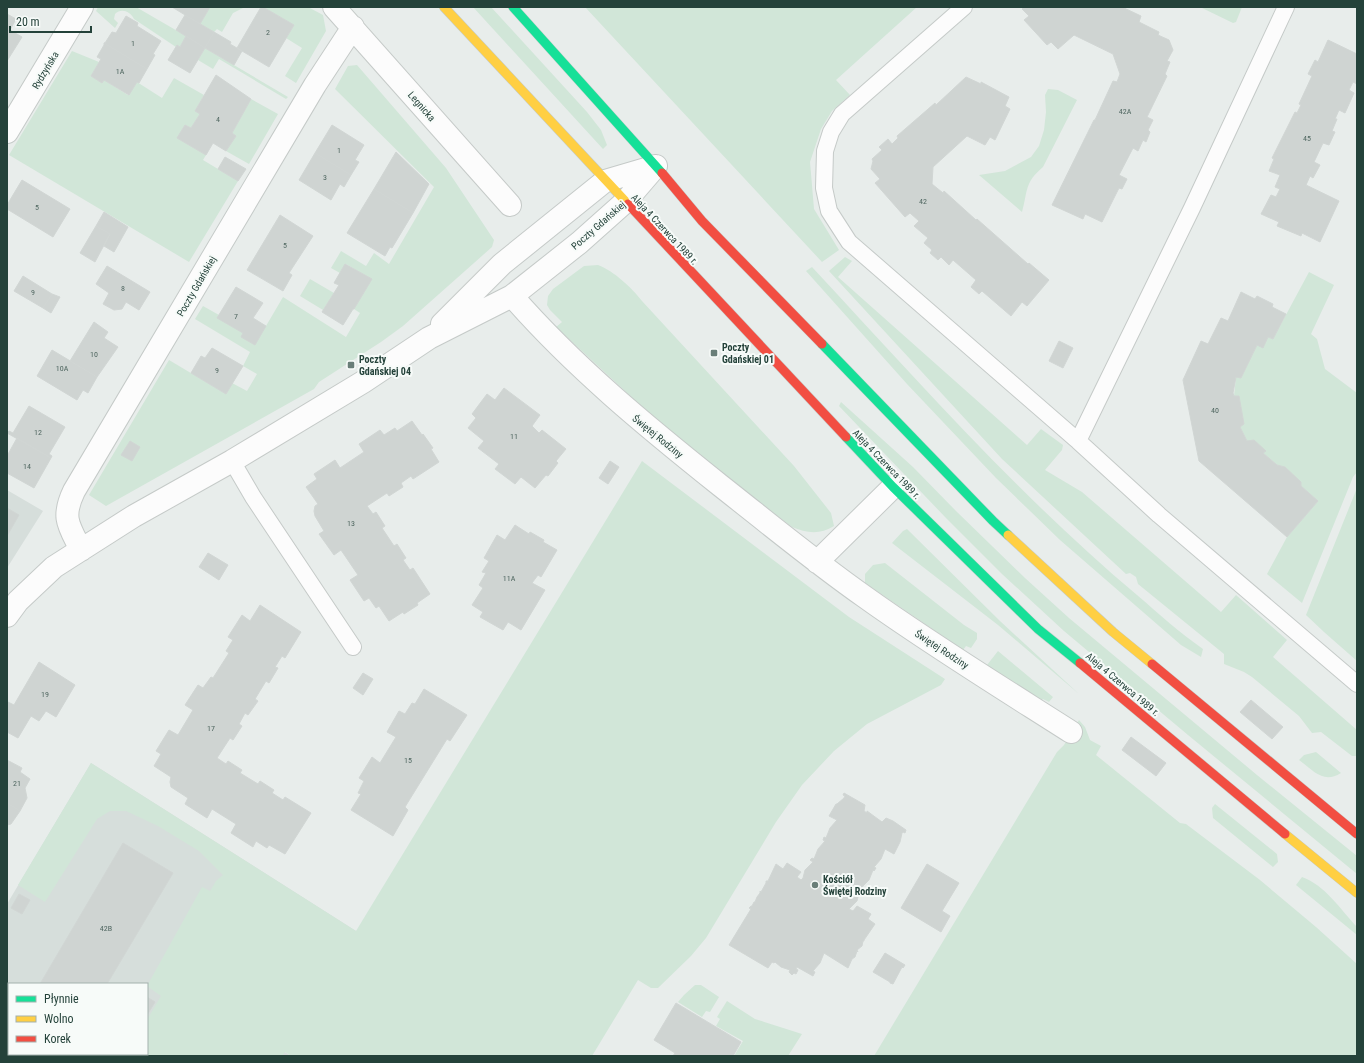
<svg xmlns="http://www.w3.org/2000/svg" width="1364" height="1063" font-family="'Roboto Condensed',sans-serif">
<rect width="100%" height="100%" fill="#e8edeb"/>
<path fill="#d6dedb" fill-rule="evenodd" d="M7,490L43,511L7,568Z
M91,763L356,931L285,1052L291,1056H7V904ZM9,984H147V1054H9Z"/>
<path fill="#d1e6d8" d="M98,7H136L186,36L180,47L177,45L176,47L134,19C130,11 121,8 115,14L114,19L118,23L115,28L96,11Z
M210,7H245L233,13L222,32L217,29L214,32L200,24Z
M263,7H308L323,15L326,31L296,83L285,76L302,48L286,38L294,25Z
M473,7H491L587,112L601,130L607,145L603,149Z
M585,7H917L836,80L850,95L832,111L821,129L810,162L814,209L839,250L822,262Z
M1200,7H1242L1236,22L1233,23Z
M205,48L288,97L286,99L219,59L213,69L198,60Z
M72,51L99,62L91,76L102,83L104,80L128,95L137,82L162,98L174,78L204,95L195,111L200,114L191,128L185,125L178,138L206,155L203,160L238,181L189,262L9,155Z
M357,65L446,168L494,240L492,247L403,326L381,342L319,382L314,389L106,506L89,495L169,360L226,394L232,383L247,391L257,374L243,366L250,352L195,319L203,306L219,315L217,318L266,326L283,297L346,337L360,313L354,309L371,279L346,264L340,273L331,268L341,251L366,266L374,253L389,264L434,187L335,89L348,66Z
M1048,89L1058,90L1077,100L1043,167C1024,183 1028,191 1022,212L979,175L1005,171L1031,157L1039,146L1044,130L1046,112L1045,95Z
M251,99L278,114L249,164L226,151L236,136L232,133Z
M845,257L852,261L838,277L1027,445L1041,429L1063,445L1062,450L1045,470L1082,492L1221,612L1236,595L1287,640L1273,657L1357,730V756H1352L1321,732L1312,733L1299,716L1252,677L1244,672L1224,664V654L1138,584L1136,577L1130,573L1126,574L1002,459L829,271Z
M598,265C614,271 632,288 642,301L794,466L831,513L834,526C820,535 806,533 792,527L692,451L667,430L556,327L562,322L550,310L547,305L548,296L553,289L584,266Z
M812,267C917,380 1019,496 1137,595C1159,614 1180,633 1203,649L1201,657L1181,645L1060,540L996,478L907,384L806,271Z
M1309,272L1334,285L1311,334L1317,339L1325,369L1357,393V472L1353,477L1302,603L1267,574L1287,537L1318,501L1301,486L1285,467L1277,465L1263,453L1265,451L1247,441L1240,427L1244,424L1239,397L1234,396L1236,377L1241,378L1257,345L1268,337L1273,339Z
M310,279L334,293L323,310L300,296Z
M841,402L913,467L956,511L1025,578L1069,618L1257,775L1357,856V874L1188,735L1064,631L1002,574L946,518L839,406Z
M642,461L849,617L945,679L941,685L867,724L834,751L802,785L776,822L706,938L691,956L658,988H651L638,980L592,1056H291L285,1052L282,1056H125L126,1054H147V1020L161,996L147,986L202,887L210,891L216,881L223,875L199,851L158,826L126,811H110L97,819L45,902L18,885L91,763L356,931Z
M1357,488V661L1324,632L1306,615Z
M907,529L1000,621L1079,694L998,625L892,543L903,531Z
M885,563L964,625L977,633V639L971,648L966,646L963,650L865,583V574L873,565Z
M998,651L1053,697L1049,702L1043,699L1039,703L987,665Z
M1079,720L1085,727L1090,740L1101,746L1096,755L1180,823L1186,824L1260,880L1316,927L1357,964V1056H874L1057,752L1064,745Z
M1316,752L1341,773C1323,784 1314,771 1299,760L1304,755Z
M1215,804L1277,854L1278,862L1273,867L1213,818L1212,808Z
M1302,877C1325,885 1341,910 1357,927V935L1296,885Z
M695,985H701L719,997L710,1012L706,1011L702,1017L678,1002L684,995Z
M727,1001L755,1019L802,1034L788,1056H734L743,1041L716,1026L720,1019L717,1017Z"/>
<path fill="#cfd4d2" stroke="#d1d6d4" d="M172,7H210L200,24Z
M261,7H263L294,25L269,67L237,48Z
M1024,7H1122L1141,16L1139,22L1159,32L1158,35L1169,40L1173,50L1167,61L1170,62L1165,74L1167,76L1147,117L1153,120L1148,130L1150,132L1146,142L1143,140L1138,151L1133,148L1119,175L1127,179L1122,189L1119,188L1102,222L1085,214L1083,219L1052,205L1094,120H1095L1113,81L1117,82L1120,74L1113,54L1074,35L1058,49L1051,42L1047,45L1024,20L1029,16L1022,9Z
M7,14L16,19L10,30L22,37L7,61Z
M185,15L214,32L205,48L176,30Z
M126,16L138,23L137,26L161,41L153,54L155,55L147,69L104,43H105L112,32L116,33Z
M214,32L231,42L230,44L242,51L234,65L205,48Z
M186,36L205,48L190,73L168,60L177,45L180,47Z
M1328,40L1357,54V84L1353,82L1349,90L1354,93L1345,113L1339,110L1335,119H1337L1332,131L1335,132L1329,145L1323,143L1314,162L1320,165L1313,178L1310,176L1306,185L1339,201L1320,242L1302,233L1301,236L1277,226L1279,222L1261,214L1271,195L1276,197L1280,189L1275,187L1280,175L1269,171L1274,159L1272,158L1295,112L1297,113L1301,105L1299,104L1312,76L1308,74L1315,60L1318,62Z
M104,43L147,69L139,83L137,82L129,95L104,80L102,83L91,76L101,59L97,57L104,45Z
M216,75L251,99L232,133L236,136L226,151L213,143L206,155L177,138L185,125L191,128L200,114L195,111Z
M966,77L981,84V82L1009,97L1005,106L1010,109L995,140L990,137L985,145L967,136L933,167L932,184L943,193L944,191L976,220L977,219L1028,264L1029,263L1049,280L1027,306L1022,302L1011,316L982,291L979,294L971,287L976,280L953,260L949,265L941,257L938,260L930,253L932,250L924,243L928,238L914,226L919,221L910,213L905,217L875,183L880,179L871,169L873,161L872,159L882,150L879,147L888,139L892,144L898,138L897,136L935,103L936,105Z
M332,125L364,145L355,160L359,162L351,175L315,153Z
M396,152L429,184L413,213L374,189Z
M315,153L351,175L344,187L340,184L331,200L299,180Z
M225,157L246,169L238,181L218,169Z
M22,180L70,209L53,237L7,209V205Z
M374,189L413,213L392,248L390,247L385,256L347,233Z
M104,212L128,227L114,252L104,246L110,234L96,226Z
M280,215L313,236L289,273L292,275L283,291L247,270Z
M96,226L110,234L95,262L80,253Z
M345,264L372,279L354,309H353L343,325L322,312L339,285L334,283Z
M107,266L150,292L139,310L126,302L122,309L114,310L103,304L109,293L96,284Z
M23,276L52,294L43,308L14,291Z
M236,287L263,303L253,318L266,326L255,345L241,337L243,333L217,318Z
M1241,292L1255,299L1257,296L1273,304L1272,307L1286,314L1273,339L1268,337L1263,348L1257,345L1241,378L1236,377L1233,393L1234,396H1239L1244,424L1240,427L1247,441L1254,440L1266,451L1263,453L1277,465L1285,467L1301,482V486L1318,501L1287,537L1199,461L1183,380L1201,341L1208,344L1221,318L1228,321Z
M52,294L60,297L51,313L43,308Z
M94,322L108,332L104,338L118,347L97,377L70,361Z
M1059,341L1073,348L1063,368L1049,361Z
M212,348L243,366L226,394L191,373L201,356L205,358Z
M52,350L97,377L88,393L83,390L77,400L37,376Z
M504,388L540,415L532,426L539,433L542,430L566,449L556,461L558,463L548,476L546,475L535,488L521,477L515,484L495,469L499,464L478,448L484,441L468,428L476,418L472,414L487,394L495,400Z
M29,406L65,427L49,454L52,456L51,458L7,433L9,431L13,433Z
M412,421L422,435L423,434L433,448L431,449L439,462L413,479L411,476L401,483L403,487L389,496L387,493L367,506L373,514L376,512L385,526L382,528L394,546L397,544L406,558L403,560L410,570L413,568L430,594L417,603L418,605L404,614L403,612L389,621L379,606L376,608L369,598L364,601L350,580L358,575L341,550L334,555L319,534L324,531L315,516L314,511L315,506L318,504L306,487L317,479L314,474L335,460L340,468L364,452L359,444L380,430L384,435L395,428L397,431Z
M17,438L51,458L34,488L7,473V456Z
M130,441L140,447L132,461L121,455Z
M610,461L619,467L608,484L599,478Z
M7,508L19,515L7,536Z
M515,525L529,534L530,532L544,540L543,542L557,550L541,577L538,575L532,583L545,590L521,630L508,622L503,630L480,617L483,612L472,605L483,588L479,585L486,573L482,572L489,561L484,558L497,535L505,540Z
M208,553L228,565L219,580L199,567Z
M260,605L301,632L285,658L282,656L275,667L278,668L269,683L266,681L255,699L258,701L248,715L245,713L239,724L242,726L233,740L230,738L217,758L226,764L228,761L242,770L240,773L258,784L260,781L274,790L272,793L283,800L285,797L311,813L285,854L269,845L267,848L256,841L253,847L231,833L236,824L212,809L207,818L185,804L188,798L171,787L170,782L171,777L154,766L161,754L156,751L169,730L178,735L193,710L185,705L198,685L203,688L211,677L213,678L229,653L226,651L233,640L228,637L242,615L250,621Z
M39,662L75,685L56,717L46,711L39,721L31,716L18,738L7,732V704L8,702L14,705Z
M363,673L373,679L363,695L353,688Z
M424,689L467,715L450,741L447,739L405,807L408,810L393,836L351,810L361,794L358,793L364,781L359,778L372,757L380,763L396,737L387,732L399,711L405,714L412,703L415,704Z
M1251,700L1283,727L1272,739L1240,712Z
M1131,737L1166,763L1156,776L1122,750Z
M7,760L22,768L20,772L30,779L25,788L27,798L20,811L7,803Z
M844,793L865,805L864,811L867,813V811L882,822L886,818L893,821L906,830L905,833L903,832L902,833L900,842L894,854L885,849L881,859L875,866L874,867L876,868L874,871L873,870L869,880L863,886L862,888L863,889L859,893L857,901L849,909L853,911L857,906L871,914L868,919L875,924L864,940V941H863L862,946L857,950L858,952L857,951L855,957L852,959L848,968L824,953L820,963L813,971L815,972L813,976L797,967L796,969L798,970L796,974L794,973L792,975L789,972L790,970L781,967L775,962L774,963L772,962L768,968L729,945L751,909L749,908L751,906H752L754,902H755L757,897L760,893V891L761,892L766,883V881H768L776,864L783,869L787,863L801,872L797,877L801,880L803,878L805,870L813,862L810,860L812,858L814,859L818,849L825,841L823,840L824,837L826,838L830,828L837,820L829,816L836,804H837L844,798L845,796L843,795Z
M7,803L20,811L11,824L7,825Z
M123,843L173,873L107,984H40Z
M927,864L959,883L942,911L950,916L941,932L901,908Z
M19,894L30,900L22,914L11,908Z
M885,953L905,965L903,968L902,967L893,984L890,983V982L873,972Z
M147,997L155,1002L147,1015Z
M676,1003L741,1042L733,1056H673L675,1053L654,1040Z
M9,1037V1054H65L64,1056H7V1040Z"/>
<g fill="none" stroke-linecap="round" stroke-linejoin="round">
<g stroke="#c5cac8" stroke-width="18">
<path id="lane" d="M964,7L842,114L831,132L825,151L824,188L829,211L849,242L1078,441L1159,515L1357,684
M1078,441L1192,208L1286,7
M232,461L253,497L353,647"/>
</g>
<g stroke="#c5cac8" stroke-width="24">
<path id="street" d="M334,7L510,205
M7,132L82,7
M512,296C574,367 647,427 721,486C768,523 815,562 865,597C932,645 1002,688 1071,732
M442,324L502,264L605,181L656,166
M81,550C69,526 61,518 74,491L315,85L353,27
M817,562L893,487
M7,616L18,601L54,567L134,516L232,461L363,382L429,338L512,296L579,243L625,202L656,166"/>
</g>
<g stroke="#c3cbc8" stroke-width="10">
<path id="fast" d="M513,7L662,173
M822,344L993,521L1008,535
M846,437L893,487L1038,629L1080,663"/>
</g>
<g stroke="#c3cbc8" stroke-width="10">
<path id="slow" d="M444,7L628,204
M1008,535L1113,632L1152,664
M1285,834L1357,893"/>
</g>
<g stroke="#c3cbc8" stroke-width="10">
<path id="jam" d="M662,173L702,221L822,344
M628,204L846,437
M1080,663L1285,834
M1152,664L1357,834"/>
</g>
<use href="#lane" stroke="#fcfcfc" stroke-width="16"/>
<use href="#street" stroke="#fcfcfc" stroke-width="22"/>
<use href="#fast" stroke="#16e098" stroke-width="9"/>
<use href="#slow" stroke="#ffcf43" stroke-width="9"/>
<use href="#jam" stroke="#f24e42" stroke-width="9"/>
</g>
<g fill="#697e78" stroke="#f7fbf9" stroke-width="1.5">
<rect x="710" y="349" width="8" height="8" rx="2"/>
<rect x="347" y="361" width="8" height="8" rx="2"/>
<circle cx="815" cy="885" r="4"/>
</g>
<g text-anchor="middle" stroke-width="4" stroke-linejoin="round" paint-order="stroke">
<g font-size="8" fill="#506761">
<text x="268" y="35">2</text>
<text x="133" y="46">1</text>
<text x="120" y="74">1A</text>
<text x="1125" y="114">42A</text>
<text x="218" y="122">4</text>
<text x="1307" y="141">45</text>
<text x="339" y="153">1</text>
<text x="325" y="180">3</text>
<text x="923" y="204">42</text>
<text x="37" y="210">5</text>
<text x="285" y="248">5</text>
<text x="123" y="291">8</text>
<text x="33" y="295">9</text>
<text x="236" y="319">7</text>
<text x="94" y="357">10</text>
<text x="62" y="371">10A</text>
<text x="217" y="373">9</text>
<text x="1215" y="413">40</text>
<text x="38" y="435">12</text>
<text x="514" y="439">11</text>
<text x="27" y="469">14</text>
<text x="351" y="526">13</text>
<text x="509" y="581">11A</text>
<text x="45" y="697">19</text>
<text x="211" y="731">17</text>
<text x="408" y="763">15</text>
<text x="17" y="786">21</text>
<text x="106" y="931">42B</text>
</g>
<g font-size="10" fill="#24423a" stroke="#f7fbf9">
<text transform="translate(45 70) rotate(-59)" y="4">Rydzyńska</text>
<text transform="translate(422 106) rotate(49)" y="4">Legnicka</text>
<text transform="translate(598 225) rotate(-41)" y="4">Poczty Gdańskiej</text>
<text transform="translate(665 229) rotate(47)" y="4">Aleja 4 Czerwca 1989 r.</text>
<text transform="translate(196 286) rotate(-60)" y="4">Poczty Gdańskiej</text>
<text transform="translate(658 436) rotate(39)" y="4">Świętej Rodziny</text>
<text transform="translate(887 464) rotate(46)" y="4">Aleja 4 Czerwca 1989 r.</text>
<text transform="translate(942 649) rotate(33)" y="4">Świętej Rodziny</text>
<text transform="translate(1123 684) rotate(40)" y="4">Aleja 4 Czerwca 1989 r.</text>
</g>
<g font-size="10" font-weight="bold" fill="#24423a" stroke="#f7fbf9" text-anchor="start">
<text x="722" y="351">Poczty<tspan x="722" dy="12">Gdańskiej 01</tspan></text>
<text x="359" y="363">Poczty<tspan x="359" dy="12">Gdańskiej 04</tspan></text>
<text x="823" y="883">Kościół<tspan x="823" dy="12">Świętej Rodziny</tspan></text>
</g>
</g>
<rect width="1364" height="1063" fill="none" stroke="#24423a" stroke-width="16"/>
<rect x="8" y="983" width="140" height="72" fill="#f7fbf9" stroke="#a3b1ad"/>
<rect x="16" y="996" width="20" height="6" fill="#16e098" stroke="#a3b1ad"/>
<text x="44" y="1003" font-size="12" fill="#24423a">Płynnie</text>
<rect x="16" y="1016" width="20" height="6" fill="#ffcf43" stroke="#a3b1ad"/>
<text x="44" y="1023" font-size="12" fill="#24423a">Wolno</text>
<rect x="16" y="1036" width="20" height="6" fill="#f24e42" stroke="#a3b1ad"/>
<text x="44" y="1043" font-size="12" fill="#24423a">Korek</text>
<path d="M10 26v6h81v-6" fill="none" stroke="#24423a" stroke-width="2"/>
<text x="16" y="26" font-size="12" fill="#24423a" stroke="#f7fbf9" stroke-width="3" paint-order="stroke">20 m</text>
</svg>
